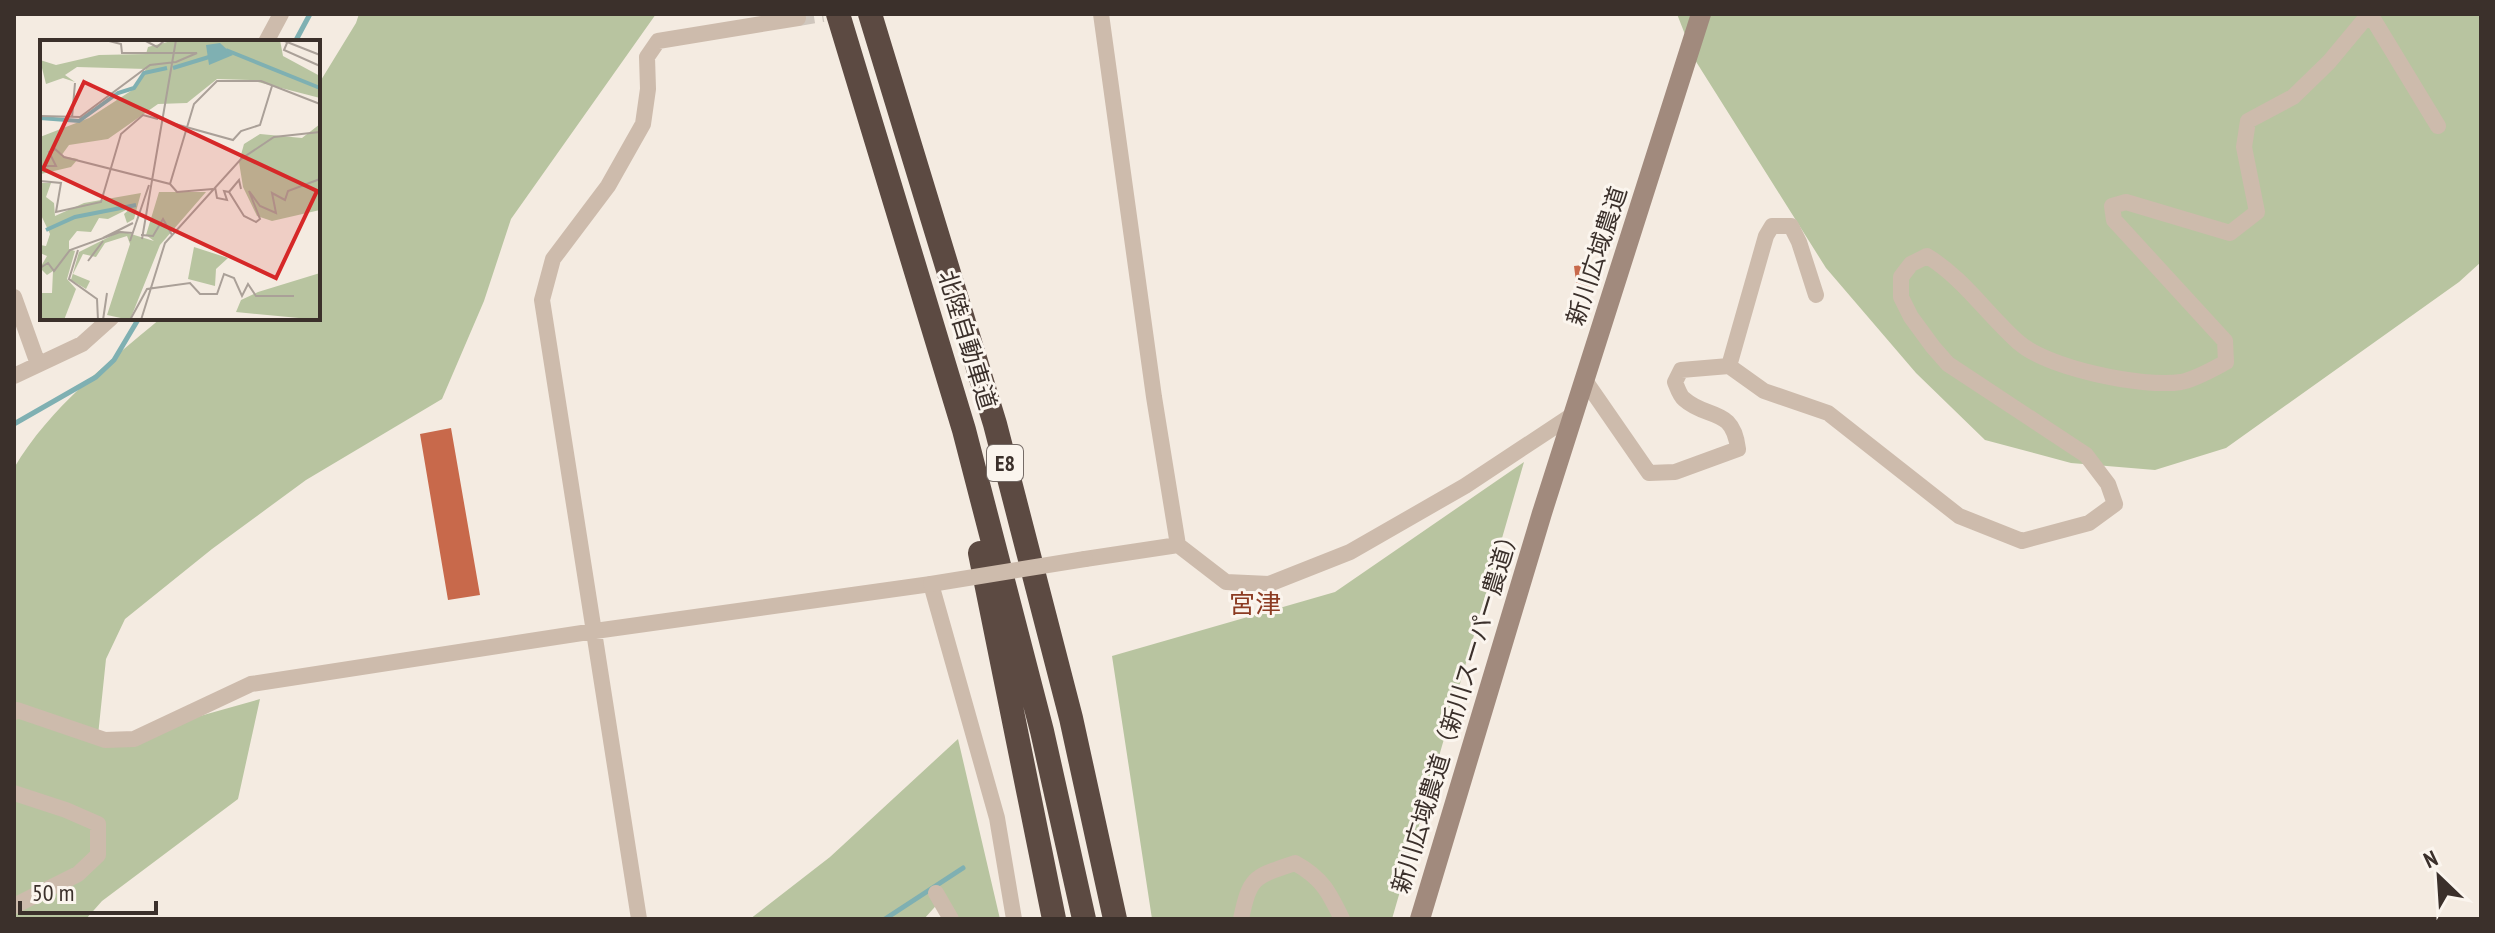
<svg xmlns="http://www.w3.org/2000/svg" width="2495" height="933" font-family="'PT Sans Narrow','Noto Sans JP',sans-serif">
<rect width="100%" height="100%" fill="#f4ebe1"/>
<path fill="#b8c4a0" d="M359,14H656L511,219L484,301L442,399L306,480L212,549L125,619L106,659L97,745L260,699L238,799L102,901L86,919H14V468C50,407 108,363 161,318H318V85L356,23Z
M1677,14H2481V262L2459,282L2226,448L2155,470L2071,463L1985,440L1916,373L1826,268L1695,60Z
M1524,462L1392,919H1152L1112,656L1335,592Z
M958,739L1000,919H956L942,899L924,919H750L830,857Z"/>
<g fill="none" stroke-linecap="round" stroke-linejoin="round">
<path stroke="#7fb0b2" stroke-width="5" d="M295,42L310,14
M14,424L96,377L114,360L139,318
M885,919L963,868"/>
</g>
<path fill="#c8694b" d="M1592,264L1595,287L1577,289L1574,266Z
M451,428L480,595L448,600L420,434Z"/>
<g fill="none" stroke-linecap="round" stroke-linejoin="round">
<path stroke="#cfc6bd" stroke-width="16" stroke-dasharray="16 8" stroke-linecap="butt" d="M798,18L823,14"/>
<path stroke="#cdbbac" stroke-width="16" d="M1101,14L1154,397L1178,545L1226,582L1269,584L1350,552L1465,486L1574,414
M2370,14L2438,126
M266,42L281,14
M14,297L38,364
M1729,366L1766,236L1772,226H1791L1799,242L1816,295
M14,376L82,344L111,318
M1584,379L1649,473L1675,472L1738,449C1733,406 1707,420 1684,399C1680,396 1677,387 1675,382L1681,370L1729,366L1764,391L1828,413L1959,516L2022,541L2089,523L2115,504L2108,484L2086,455L1948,364L1933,347L1911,317L1901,297V277L1911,264L1927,256C1963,278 1986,313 2017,341C2046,368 2142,388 2181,382C2196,379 2213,369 2226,362L2225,341L2114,220L2112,206L2126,202L2230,233L2257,212L2244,147L2248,121L2293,97L2329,62L2369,14
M1085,559L1178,545
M14,712L17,710L105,740L134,739L251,684L595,631L931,584L997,818L1014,919
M14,793L66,810L98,824V855L78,874L14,906
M936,893L951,919
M639,919L542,300L553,259L608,186L643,124L648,89L647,57L658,41L798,18
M1241,919C1250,876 1254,877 1295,863C1322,878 1329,892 1342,919"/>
<path stroke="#a18a7d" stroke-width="20" d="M1420,919L1542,513L1701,14"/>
<path stroke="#5c4a42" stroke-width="24" d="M838,14L964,430L1042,731L1084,919
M870,14L995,424L1071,718L1115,919
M980,553L1054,919"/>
<path stroke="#cdbbac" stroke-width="16" d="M931,584L1085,559"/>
</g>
<g text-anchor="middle" stroke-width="6" stroke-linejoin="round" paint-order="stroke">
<rect fill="#fbf5ee" stroke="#756b66" stroke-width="2" x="987" y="445" width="36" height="36" rx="6"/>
<g font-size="22" font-weight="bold" fill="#3b302b">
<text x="1005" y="471">E8</text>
</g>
<g font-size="24" fill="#3b302b" stroke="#fbf5ee">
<text transform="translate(1597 256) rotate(-72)" y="8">新川広域農道</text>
<text transform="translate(967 340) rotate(73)" y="8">北陸自動車道</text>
<text transform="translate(1456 709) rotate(-73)" y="8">新川広域農道（新川スーパー農道）</text>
</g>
<g font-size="26" fill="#8c3b22" stroke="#fbf5ee">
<text x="1255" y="613">宮津</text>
</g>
</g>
<g transform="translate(40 40)">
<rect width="280" height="280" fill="#f4ebe1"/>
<path d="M135,0H240L243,16L280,36V58L210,40L177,39L147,63L118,64L68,99L29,105L21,116L38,119L31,127L1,134L0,97L49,78L94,49L106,29L37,27L25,35L35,42L23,38L6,44L0,20L16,25L59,15L106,14L108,7ZM280,84V170L232,181L217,176L203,147L199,122L204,104L220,94L262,98ZM0,143H11L6,157L14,163L15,176L44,163L101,153L94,179L87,183L84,174L92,167L68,179L59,178L51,192L37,191L29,201V209L35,211L27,239L36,249L24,280H0V253H12L13,231L7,235L0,228L7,216L0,213V205L6,206L10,194L0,173ZM119,152H166L120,205L90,280L67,275L90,204L87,196L65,203L56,217L43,214L33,234L50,241L46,249L31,240L39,212L81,191L114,201L106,195ZM154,207L188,218L176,229L175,246L148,239ZM280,233V280L196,272L201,260L218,252Z" fill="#b8c4a0"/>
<path d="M180,3L193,15L169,25L166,5Z" fill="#7fb0b2"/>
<path fill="none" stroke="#7fb0b2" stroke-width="4" d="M186,10L280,48M133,28L169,17M0,78L39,81L78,53L94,48L104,33L127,28M6,190L35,177L96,165"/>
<path fill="none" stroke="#aaa098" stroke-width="2" d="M104,0L117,7L125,0M242,0L280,15M247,3L244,10L280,26M0,76L40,77L110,25L136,22L157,13H82L81,4L65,0M32,78L35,43M128,82L193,100L201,91L220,85L232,46M0,126H16L9,112L15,109L24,117L130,144L137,152L173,149M0,141L21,143L16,172L61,162L81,94L103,75L118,79M130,144L154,64L177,41H221L280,64M175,147L177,158L187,160L184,151L189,152L204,176L216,182L220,179L209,151L220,166L236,173L232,153L245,160L248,151L280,139M189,152L199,140L201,149M101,195L113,196L123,179L132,195M63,198L93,183M102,199L136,0M90,201L109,145M38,210L29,239L57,259L58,280M48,221L63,201M0,228L8,223L14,231L30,210L80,192L93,193M63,280L67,253M90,280L107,249L150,243L160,254H177L184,234L194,238L202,256L208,244L216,256H254M101,280L125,203L201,119L234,97L280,92"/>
<path fill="#d62828" fill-opacity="0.15" stroke="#d62828" stroke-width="4" d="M44,42L277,151L236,238L3,129Z"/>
<rect width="280" height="280" fill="none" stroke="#3b302b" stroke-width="4"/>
</g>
<rect width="2495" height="933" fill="none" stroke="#3b302b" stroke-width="32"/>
<g transform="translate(2439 877) rotate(335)" stroke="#fbf5ee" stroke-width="6" paint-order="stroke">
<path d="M0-6L14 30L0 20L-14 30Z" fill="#3b302b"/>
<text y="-12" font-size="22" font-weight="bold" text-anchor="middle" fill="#3b302b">N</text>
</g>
<path d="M20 901v12h136v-12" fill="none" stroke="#3b302b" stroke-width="4"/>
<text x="32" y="901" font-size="24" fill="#3b302b" stroke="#fbf5ee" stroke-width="6" paint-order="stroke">50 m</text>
</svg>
